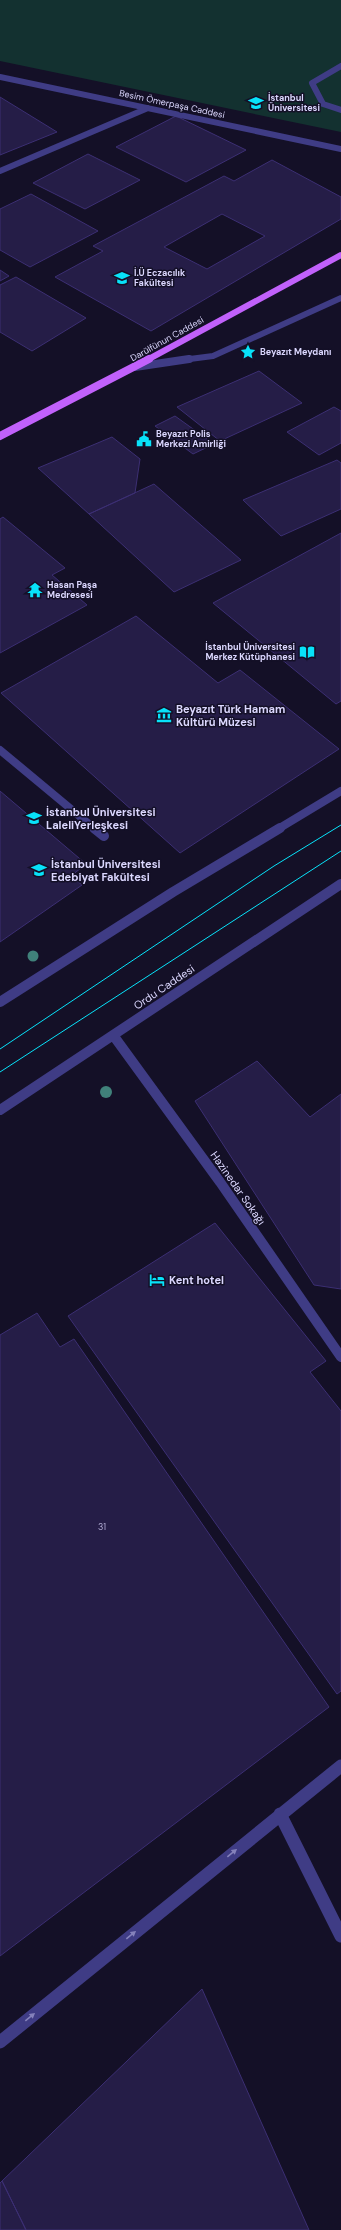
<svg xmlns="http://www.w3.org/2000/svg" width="341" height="2230" font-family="'DM Sans',sans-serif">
<rect width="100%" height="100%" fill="#141027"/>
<path fill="#133130" d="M0,0H341V132L0,61Z"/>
<path fill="#251d47" stroke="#3c2f73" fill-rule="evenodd" d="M0,97L57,132L0,155Z
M176,116L246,150L186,182L116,147Z
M88,154L140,180L85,209L33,183Z
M272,160L341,197V219L151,331L55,277L103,251L93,246L224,176L234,181ZM222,214L265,236L207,269L164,247Z
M31,194L98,231L30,267L0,250V209Z
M0,270L9,276L0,281Z
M16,277L86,318L32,351L0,332V285Z
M259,371L302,403L220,441L177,407Z
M334,407L341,411V443L319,455L287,432Z
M175,416L214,444L193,454L155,426Z
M112,437L140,459L135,493L89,514L38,468Z
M337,460L341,463V509L281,536L243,500Z
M154,484L241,560L174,592L89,514Z
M3,517L65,568L52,575L87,605L0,653V519Z
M341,533V701L336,704L213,603Z
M136,616L218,683L240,670L339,749L180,853L1,693Z
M0,791L86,864L71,876L82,885L0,942Z
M257,1061L310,1117L341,1094V1289L314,1285L195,1101Z
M215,1223L326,1361L310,1372L341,1411V1691L337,1694L68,1316Z
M37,1313L60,1347L74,1339L329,1707L0,1956V1335Z
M202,1989L309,2230H26L2,2181Z
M2,2181L26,2230H0V2183Z"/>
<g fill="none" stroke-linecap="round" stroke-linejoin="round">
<path stroke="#3f3c85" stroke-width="6" d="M341,66L312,83L323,104L341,110
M0,77L341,149
M0,171L148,108
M182,360L213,356L341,298"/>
<path stroke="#3f3c85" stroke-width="8" d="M135,367L189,359
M0,750L95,829
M278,829L341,791"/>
<path stroke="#3f3c85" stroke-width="10" d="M94,828L104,836
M0,1002L173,892L280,828
M113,1035L220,1182L341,1357
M0,1110L341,884"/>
<path stroke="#3f3c85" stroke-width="13" d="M280,1814L341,1936
M0,2042L341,1766"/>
<path stroke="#c161fb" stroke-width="6" d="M147,360L341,255"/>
<path stroke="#c161fb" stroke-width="8" d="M0,436L149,359"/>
<path stroke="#08e2f9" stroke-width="1" d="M0,1049L274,866L341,825
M0,1072L341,851"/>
</g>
<g fill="#40817a">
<circle cx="33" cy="956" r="5.5"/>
<circle cx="106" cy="1092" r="6"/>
</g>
<defs><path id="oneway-solid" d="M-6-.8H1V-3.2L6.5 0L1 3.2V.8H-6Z"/></defs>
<g fill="#8582bb">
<use href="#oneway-solid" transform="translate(232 1853) rotate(-39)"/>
<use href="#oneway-solid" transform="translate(131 1935) rotate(-39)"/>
<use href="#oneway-solid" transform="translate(30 2017) rotate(-39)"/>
</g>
<defs>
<g id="university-bare" transform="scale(1.2)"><path d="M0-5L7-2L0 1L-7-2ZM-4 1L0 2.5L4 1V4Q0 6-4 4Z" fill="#08e2f9" stroke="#141027" stroke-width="2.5" paint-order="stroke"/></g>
<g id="sight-bare" transform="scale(1.2)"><path d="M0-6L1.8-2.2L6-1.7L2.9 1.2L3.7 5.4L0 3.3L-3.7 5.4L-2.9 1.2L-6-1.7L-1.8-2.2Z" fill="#08e2f9" stroke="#141027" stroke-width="2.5" paint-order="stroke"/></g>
<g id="civic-bare" transform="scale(1.2)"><path d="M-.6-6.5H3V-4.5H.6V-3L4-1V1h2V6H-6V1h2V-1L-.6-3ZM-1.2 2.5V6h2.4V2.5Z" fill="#08e2f9" stroke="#141027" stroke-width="2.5" paint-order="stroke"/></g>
<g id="temple-bare" transform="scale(1.2)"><path d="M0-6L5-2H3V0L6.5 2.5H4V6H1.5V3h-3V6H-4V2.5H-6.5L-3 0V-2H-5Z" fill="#08e2f9" stroke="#141027" stroke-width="2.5" paint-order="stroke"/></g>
<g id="library-bare" transform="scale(1.2)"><path d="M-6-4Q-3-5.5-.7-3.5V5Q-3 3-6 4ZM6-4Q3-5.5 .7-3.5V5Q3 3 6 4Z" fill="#08e2f9" stroke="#141027" stroke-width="2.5" paint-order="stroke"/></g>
<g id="museum-bare" transform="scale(1.2)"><path d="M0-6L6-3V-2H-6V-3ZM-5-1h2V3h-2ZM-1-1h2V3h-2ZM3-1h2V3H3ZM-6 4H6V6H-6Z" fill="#08e2f9" stroke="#141027" stroke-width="2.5" paint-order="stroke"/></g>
<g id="hotel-bare" transform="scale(1.2)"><path d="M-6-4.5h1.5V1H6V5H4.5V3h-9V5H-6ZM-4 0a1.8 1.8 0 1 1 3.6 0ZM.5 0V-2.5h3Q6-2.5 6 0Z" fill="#08e2f9" stroke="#141027" stroke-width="2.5" paint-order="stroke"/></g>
</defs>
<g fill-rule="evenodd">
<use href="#university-bare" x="256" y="103"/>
<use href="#university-bare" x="122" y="278"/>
<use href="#sight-bare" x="248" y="352"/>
<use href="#civic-bare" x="144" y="439"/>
<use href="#temple-bare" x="35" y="590"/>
<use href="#library-bare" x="307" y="652"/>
<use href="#museum-bare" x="164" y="715"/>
<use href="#university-bare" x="34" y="818"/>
<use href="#university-bare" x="39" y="870"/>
<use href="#hotel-bare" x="157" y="1280"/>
</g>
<g text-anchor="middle" stroke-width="3" stroke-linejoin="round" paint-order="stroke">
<g font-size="9" font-weight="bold" fill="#dbd7fe" stroke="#141027" text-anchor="start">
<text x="268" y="101">İstanbul<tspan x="268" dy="10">Üniversitesi</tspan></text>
<text x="134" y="276">İ.Ü Eczacılık<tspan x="134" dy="10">Fakültesi</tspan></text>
<text x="260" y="355">Beyazıt Meydanı</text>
<text x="156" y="437">Beyazıt Polis<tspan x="156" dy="10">Merkezi Amirliği</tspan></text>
<text x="47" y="588">Hasan Paşa<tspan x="47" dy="10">Medresesi</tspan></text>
<text x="295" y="650" text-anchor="end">İstanbul Üniversitesi<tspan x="295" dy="10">Merkez Kütüphanesi</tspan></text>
</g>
<g font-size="9" fill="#dbd7fe" stroke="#141027">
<text transform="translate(172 104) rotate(12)" y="3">Besim Ömerpaşa Caddesi</text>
<text transform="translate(167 339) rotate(-29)" y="3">Darülfünun Caddesi</text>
</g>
<g font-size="9" fill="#aea8d0">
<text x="102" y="1530">31</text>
</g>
<g font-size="11" font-weight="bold" fill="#dbd7fe" stroke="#141027" text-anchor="start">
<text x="176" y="713">Beyazıt Türk Hamam<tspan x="176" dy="13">Kültürü Müzesi</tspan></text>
<text x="46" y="816">İstanbul Üniversitesi<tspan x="46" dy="13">LaleliYerleşkesi</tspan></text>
<text x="51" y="868">İstanbul Üniversitesi<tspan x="51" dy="13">Edebiyat Fakültesi</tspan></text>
<text x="169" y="1284">Kent hotel</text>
</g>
<g font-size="11" fill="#dbd7fe" stroke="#141027">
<text transform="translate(164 987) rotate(-34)" y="4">Ordu Caddesi</text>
<text transform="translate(238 1188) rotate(55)" y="4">Hazinedar Sokağı</text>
</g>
</g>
</svg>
